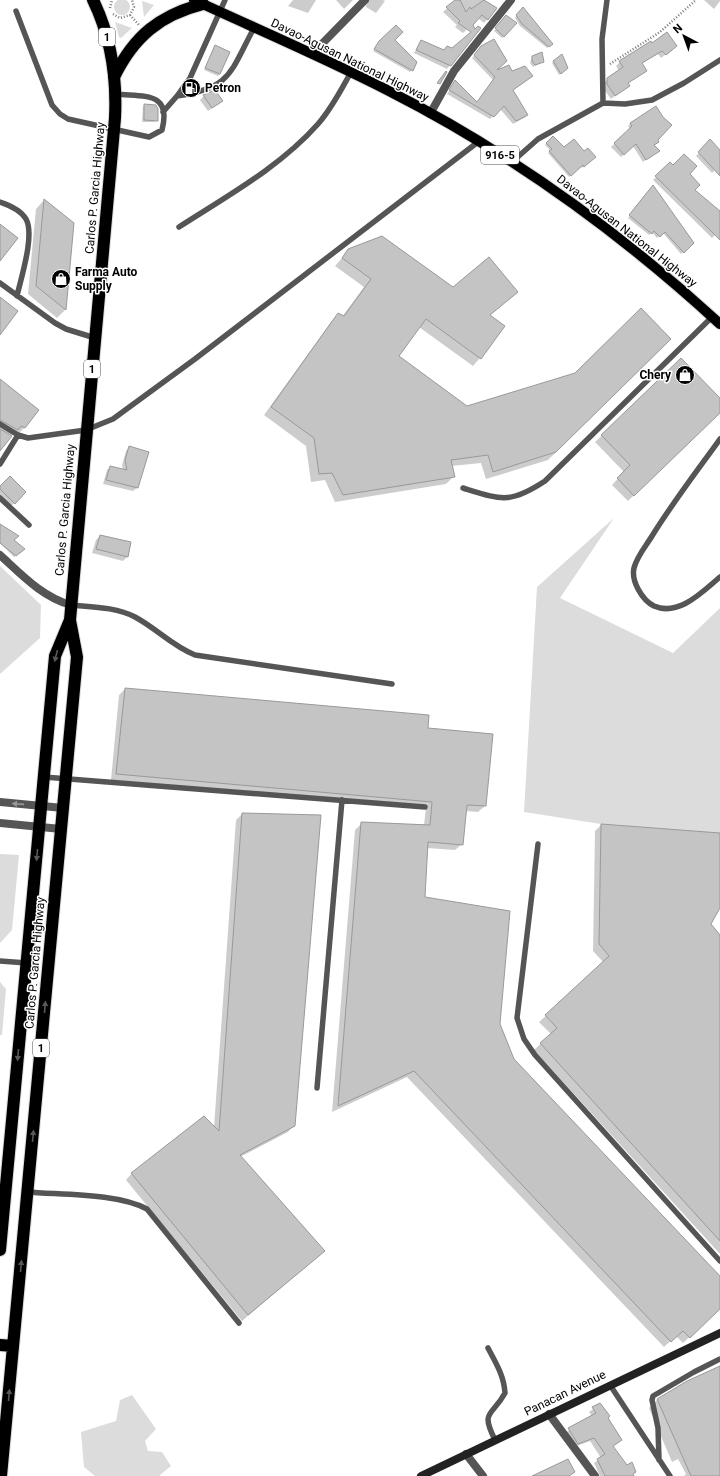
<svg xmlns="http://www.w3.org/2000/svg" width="720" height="1476" font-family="Roboto,sans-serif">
<rect width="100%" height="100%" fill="#fff"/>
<path fill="#dcdcdc" d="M114 7a8 8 0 1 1 16 0a8 8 0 1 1-16 0Z
M142,1L154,5L144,17Z
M115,22L132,28L121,38L119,37Z
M614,518L560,598L673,653L720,608V833L601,824L524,812L537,587Z
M0,566L41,605L40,638L0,674Z
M0,854L19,855L12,930L0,943Z
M0,982L6,989L2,1035H0Z
M132,1395L156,1429L145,1441L148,1451L162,1452L171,1466L159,1476H95L84,1467L81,1432L116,1421L120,1400Z"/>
<path fill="#0003" d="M293,0H316L308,13L288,6Z
M336,0H353L344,9Z
M367,0H383L385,1L376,13L366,7Z
M456,0H484L496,9L484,23L478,18L463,33L455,27L457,25L443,12Z
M704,0H720V1L714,9Z
M523,8L551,44L547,48L520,26L515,18Z
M505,18L516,23L502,38L494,31Z
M479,28L447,69L414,53L421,41L443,50L447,47L452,49Z
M393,40L412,70L410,72L373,51L378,44Z
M652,45L672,50L661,58L658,54L641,64L624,89L611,99L603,88V83L619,71L616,66L620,62Z
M215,46L220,74L218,76L204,70Z
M479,50L493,72L532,76L512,91L527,115L524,118L513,124L500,109L490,119L447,94L455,82L476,103L493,80L472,58Z
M562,56L567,68L559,75L552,63Z
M532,57L543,62L533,67L530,63Z
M204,96L218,104L208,111L200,100Z
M145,105L157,120L155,122H142L143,107Z
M631,123L658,142L654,146L658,151L643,162L633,146L621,157L611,147L630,129L628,126Z
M553,137L564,148L584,153L593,159L582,168L581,166L569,177L548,153L551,151L545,145Z
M710,141L720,151V165L712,173L696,156Z
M670,164L689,174L693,190L720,217V230L712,238L653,180Z
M652,188L693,243L681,254L663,233L657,238L652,232L649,235L628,218Z
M44,200L73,223L65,310L57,318L28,294L36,209Z
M349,250L453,288L509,299L490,315L480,358L473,366L419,327L397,357L467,407L576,374L670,339L548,460L486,479L481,463L451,466L454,476L446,484L335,502L325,480L311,482L306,446L264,415L331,322L339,314L342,317L364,287L335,266Z
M681,359L720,400V412L628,501L612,485L624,472L595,442Z
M0,380L37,410L24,428L18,434L15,432L0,449Z
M129,447L137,488L133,491L103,484L107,470L110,467L123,470L122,465L126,451Z
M0,487L25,492L10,507L0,497Z
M0,524L17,536L13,541L23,549L14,557L0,543Z
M100,536L127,557L123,561L92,553L96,540Z
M125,689L427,729L485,806L478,812L465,811L462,844L455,850L427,848L424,898L499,1024L513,1060L720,1277V1308L683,1343L676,1336L664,1347L407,1077L332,1112L355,830L362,823L424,825L426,808L111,780L119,695Z
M242,814L294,1125L288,1132L240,1157L324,1251L242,1321L126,1180L132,1173L214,1127L236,820Z
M601,825L720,834V906L709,924L720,936V1254L534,1050L551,1034L539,1022L604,963L593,951L595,831Z
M720,1367V1476H684L686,1474L678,1459L672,1462L649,1408L657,1400Z
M600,1404L621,1440L612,1447L627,1467L635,1472L632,1476H600L594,1463L601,1458L590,1441L574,1447L565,1433L592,1416L589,1412Z"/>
<path fill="#c4c4c4" stroke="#999" d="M455,0H460L466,12L470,7L471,9L484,0L497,8L488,20L482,15L473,25L475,29L478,26L481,28L451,66L416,50L421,40L444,50L447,46L452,48L471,32L458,23L460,21L446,7Z
M523,7L553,44L549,47L522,24L516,15Z
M506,15L517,23L504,37L495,28Z
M396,25L403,32L395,40L417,62L413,71L374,49L379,41Z
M667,32L677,46L666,55L662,51L642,63L647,71L628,83L630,86L615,96L607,84V78L623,67L619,61L651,41L652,43Z
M494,39L507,61L497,70L509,65L512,71L525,66L533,76L513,90L528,115L516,121L504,106L494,117L449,90L455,80L477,102L495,77L474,55L481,46Z
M215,45L230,52L220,74L205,68Z
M542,52L544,62L535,65L532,61V56Z
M562,54L568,68L561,74L553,61Z
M446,71L447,72L440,84L437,83Z
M215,90L223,101L212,108L203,95Z
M144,104L156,105L158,109V121L144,120Z
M656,106L663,117L672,125L658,140L659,142L654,145L660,151L646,160L636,144L624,155L614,143L632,126L630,123Z
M553,136L564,147L574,139L584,151L588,148L596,157L584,167L583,165L571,176L549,151L552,149L546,143Z
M710,139L720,150V176L698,152Z
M684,154L697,166L690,174L700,185L695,190L720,211V240L655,176L670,162L673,165Z
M653,185L694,243L684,253L665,232L660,237L654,231L652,234L629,215Z
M44,199L74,223L66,310L36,286Z
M0,224L18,238L0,261Z
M382,236L453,287L489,257L518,292L490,315L505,326L481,359L426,319L399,356L467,406L575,373L641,308L671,339L556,452L493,472L488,455L451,460L455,477L343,495L332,473L319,474L314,438L271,407L338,313L344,316L371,279L342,258L348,249Z
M0,297L18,311L0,335Z
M681,358L720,398V413L634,496L617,478L630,465L601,435Z
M0,379L39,410L25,428L21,426L18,430L0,420Z
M0,429L12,436L0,451Z
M129,446L149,452L138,488L106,480L110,466L127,470L125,460Z
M10,476L26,492L15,504L0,489V486Z
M0,524L19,536L14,540L25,549L16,556L0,543Z
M100,535L131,542L128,557L96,549Z
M125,688L429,715L428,728L493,734L486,806L467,805L463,845L428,842L425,897L510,911L500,1024L514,1059L720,1276V1309L690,1338L683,1331L671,1342L414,1071L338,1106L361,822L430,825L432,802L116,774Z
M242,813L321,815L295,1126L240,1155L325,1251L248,1315L131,1173L204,1116L219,1131Z
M601,824L720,833V908L711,924L720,935V1241L540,1043L557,1028L545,1015L609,956L599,944Z
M720,1366V1476H691L657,1399L687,1381Z
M600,1403L610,1416L608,1418L622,1440L613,1446L627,1465L632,1462L636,1472L633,1474L634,1476H605L597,1459L605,1454L594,1438L578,1444L568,1428L596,1413L592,1407Z
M568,1459L575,1472L569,1476H532Z"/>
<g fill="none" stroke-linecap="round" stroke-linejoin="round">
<g stroke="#dbdbdb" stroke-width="12">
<path id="primary" d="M194,0C259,30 325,58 389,91C509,152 621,233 720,324"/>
</g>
<g stroke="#dbdbdb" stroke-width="14">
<path id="highway" d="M114,77C134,36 160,15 203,4
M0,1250L55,656L70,620
M0,1345L13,1346
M1,1476L77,657L70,620L115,118C117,77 111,37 93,0"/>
</g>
<path stroke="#777" stroke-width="2.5" stroke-dasharray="1 2" stroke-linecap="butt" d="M110,8L112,0
M113,14L120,18L130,15L134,7L132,0
M130,15L139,25
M610,64L660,32L696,0"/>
<path stroke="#555" stroke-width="5.5" d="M16,11L52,105L60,114L68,119L149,137L162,130C172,91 144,97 116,94
M177,96C232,88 230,72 254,28
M603,103L602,39L607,0
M163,112L177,96L190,78L225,0
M512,162L538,139L603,103L625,104L652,100L684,83L720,60
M0,202C9,205 21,210 26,219C35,235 21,278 17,296
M179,227C227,196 280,167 318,124C332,108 341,90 351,72
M0,283L55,323L66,329L95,338
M0,424L18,435L28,438L86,430L113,419L195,359L478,142
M720,439C697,471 673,502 652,536C646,546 637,556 634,568C631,581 642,600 654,606C679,617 703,591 720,577
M0,464L18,435
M463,488C502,500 510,504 545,481L712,317
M0,498L29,525
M71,605C92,607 116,607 135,617C156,628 172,646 195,655L392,684
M44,777L425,807
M538,844L517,1018L524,1039L535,1055L720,1261
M0,961L27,963
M317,1088L342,800
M27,1192C62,1195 117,1193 147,1209L239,1323
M488,1348C496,1363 504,1376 505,1393C492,1417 480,1410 495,1440
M610,1385L670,1476
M659,1460L658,1428L652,1400L653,1396L694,1372L720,1359"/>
<path stroke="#555" stroke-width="8" d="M312,54L365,0
M430,114L454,71L511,0
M0,555C21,574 42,597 71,605
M0,802L63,808
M0,823L61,829
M549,1414L595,1476
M466,1454L483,1476"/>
<path stroke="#222" stroke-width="8" d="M421,1476L720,1333"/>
<use href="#primary" stroke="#000" stroke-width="10"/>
<use href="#highway" stroke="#000" stroke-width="12"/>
</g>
<defs><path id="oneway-solid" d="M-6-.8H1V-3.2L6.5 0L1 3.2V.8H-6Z"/></defs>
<g fill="#595959">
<use href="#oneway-solid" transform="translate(56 656) rotate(104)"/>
<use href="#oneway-solid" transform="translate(37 855) rotate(95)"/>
<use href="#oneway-solid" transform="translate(45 1007) rotate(-85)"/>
<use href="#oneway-solid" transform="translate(18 1055) rotate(95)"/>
<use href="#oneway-solid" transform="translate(33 1136) rotate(-85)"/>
<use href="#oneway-solid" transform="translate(21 1266) rotate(-85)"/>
<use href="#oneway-solid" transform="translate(9 1395) rotate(-85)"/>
</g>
<use fill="#999" href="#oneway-solid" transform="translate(18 804) rotate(-176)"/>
<defs>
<g id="fuel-disc" transform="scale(1)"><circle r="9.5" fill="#000" stroke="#fff"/><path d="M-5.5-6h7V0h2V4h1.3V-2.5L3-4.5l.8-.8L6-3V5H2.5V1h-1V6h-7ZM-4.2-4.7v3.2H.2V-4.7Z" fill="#fff"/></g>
<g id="shop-disc" transform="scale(1)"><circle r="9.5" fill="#000" stroke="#fff"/><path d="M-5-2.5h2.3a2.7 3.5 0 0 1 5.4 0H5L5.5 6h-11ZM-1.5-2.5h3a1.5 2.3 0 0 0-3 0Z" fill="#fff"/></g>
</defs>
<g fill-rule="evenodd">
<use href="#fuel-disc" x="191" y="88"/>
<use href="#shop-disc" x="61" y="279"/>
<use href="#shop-disc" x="685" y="375"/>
</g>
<g text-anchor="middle" stroke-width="3" stroke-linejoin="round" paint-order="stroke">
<g fill="#fff" stroke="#4c4c4c" stroke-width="1">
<rect x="99" y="28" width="16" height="18" rx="3"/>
<rect x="481" y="146" width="38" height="18" rx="3"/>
<rect x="84" y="360" width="16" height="18" rx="3"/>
<rect x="33" y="1039" width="16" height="18" rx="3"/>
</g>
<g font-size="11" font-weight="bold" fill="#000">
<text x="107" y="41">1</text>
<text x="500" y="159">916-5</text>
<text x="92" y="373">1</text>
<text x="41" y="1052">1</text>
</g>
<g font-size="12" fill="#000" stroke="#fff">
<text transform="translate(350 60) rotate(26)" y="4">Davao-Agusan National Highway</text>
<text transform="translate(95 188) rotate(-85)" y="4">Carlos P. Garcia Highway</text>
<text transform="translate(627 231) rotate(38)" y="4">Davao-Agusan National Highway</text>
<text transform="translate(65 510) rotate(-85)" y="4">Carlos P. Garcia Highway</text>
<text transform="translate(35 963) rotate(-85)" y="4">Carlos P. Garcia Highway</text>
<text transform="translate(565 1393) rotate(-26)" y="4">Panacan Avenue</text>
</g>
<g font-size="12" font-weight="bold" fill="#000" stroke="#fff" text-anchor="start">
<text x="205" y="92">Petron</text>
<text x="75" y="276">Farma Auto<tspan x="75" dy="14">Supply</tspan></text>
<text x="671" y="379" text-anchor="end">Chery</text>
</g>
</g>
<g transform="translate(684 36) rotate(319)" stroke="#ffffff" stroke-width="3" paint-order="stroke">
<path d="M0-3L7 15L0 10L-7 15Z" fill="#000000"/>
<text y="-6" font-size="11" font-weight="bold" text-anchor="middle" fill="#000000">N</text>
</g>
</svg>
